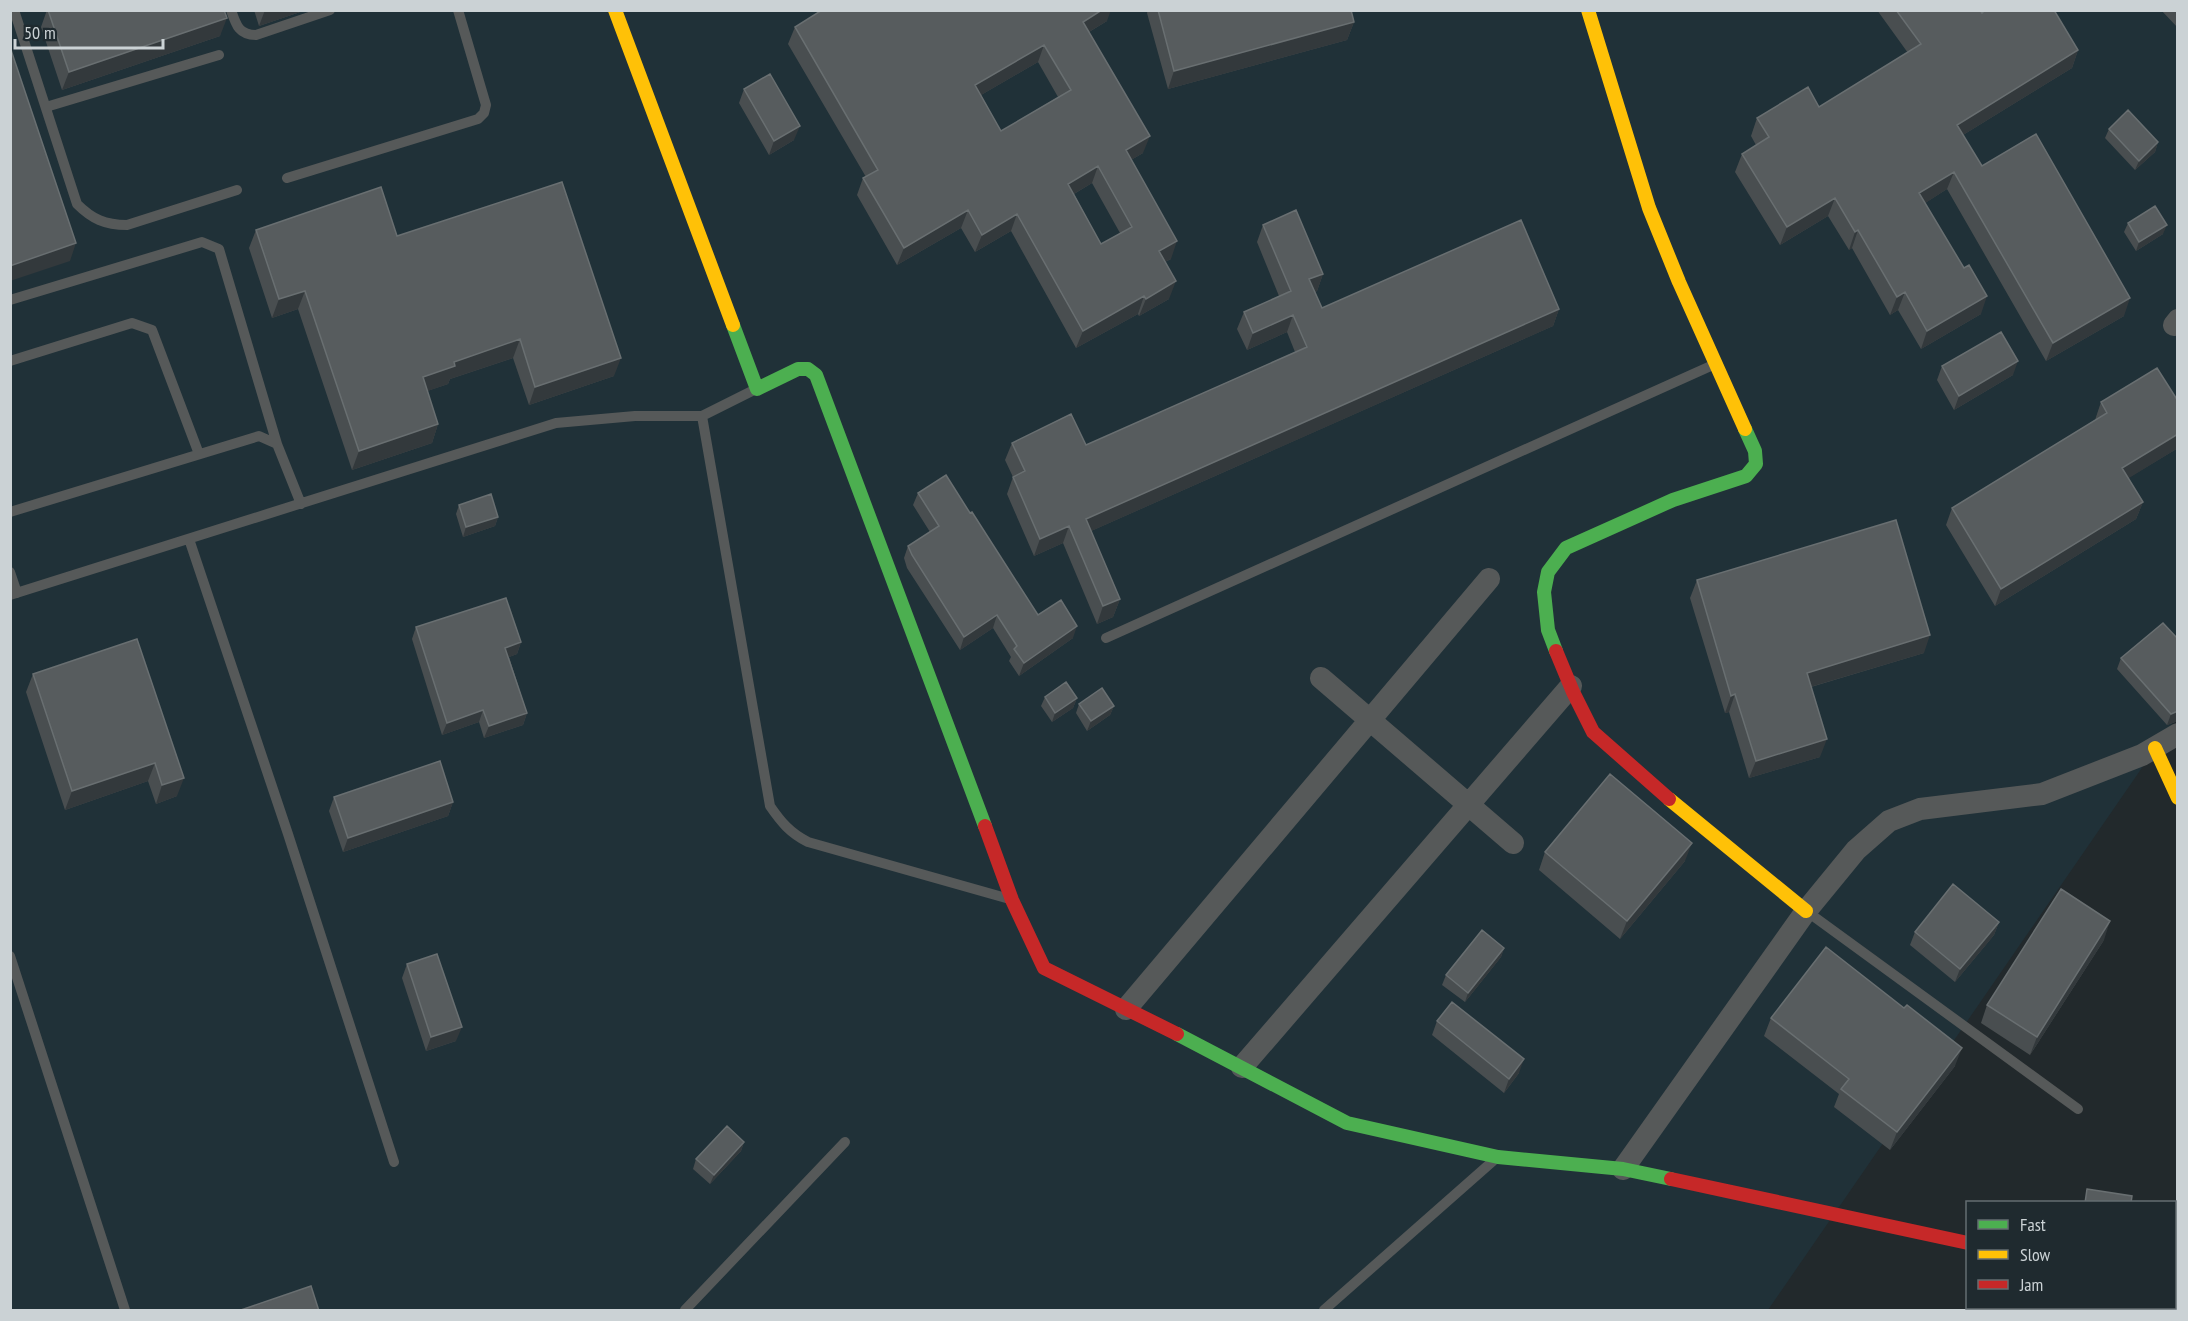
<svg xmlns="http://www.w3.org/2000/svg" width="2188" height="1321" font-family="'PT Sans Narrow',sans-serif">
<rect width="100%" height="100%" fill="#22292c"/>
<path fill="#203138" d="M10,11H2177V717L1768,1310H11Z"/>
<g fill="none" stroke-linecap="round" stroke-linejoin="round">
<path stroke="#565959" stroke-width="10" d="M14,10L77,204C92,219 105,225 127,225L237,190
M231,10C236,25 239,35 256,35L330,10
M46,107L219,55
M287,178L478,119L484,113L486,105L458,10
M10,300L202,242L219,249L277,444
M10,361L132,323L152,330L199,454
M702,416L770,806C781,822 790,833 808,842L1006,898
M10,512L259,436L277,444L301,504
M189,539L288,834L394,1162
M10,572L17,593
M10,595L556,423L635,416H702L754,390
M1106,638L1713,365
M1809,913L2078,1109
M10,956L125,1310
M685,1310L845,1142
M1324,1310L1493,1161"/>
<path stroke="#565959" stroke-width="22" d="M2174,325L2178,320
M1321,678L1513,843
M1126,1009L1489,579
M1242,1067L1571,686
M1623,1169L1806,911L1856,850L1889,821L1920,809L2042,794L2142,755L2178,734
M2174,1288L2178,1289"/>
<path stroke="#4caf50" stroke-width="14" d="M733,325L757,389L798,369H808L816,375L985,826
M1556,651L1548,630L1544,592L1548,572L1566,548L1673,500L1746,476L1756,464L1755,451L1745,429
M1177,1034L1347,1123L1498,1157L1623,1169L1671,1179"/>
<path stroke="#ffc107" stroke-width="14" d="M615,10L733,325
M1588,10L1649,208L1679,282L1745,429
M2155,748L2178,798
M1669,799L1806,911"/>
<path stroke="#c62828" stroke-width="14" d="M1556,651L1573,692L1593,732L1669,799
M985,826L1012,900L1044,968L1177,1034
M1671,1179L1968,1243"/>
</g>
<path fill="#494e50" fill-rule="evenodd" d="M47,10H224L220,36L62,90L41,27Z
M254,10H306L259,26Z
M1148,10H1351L1354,22L1347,40L1168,89L1147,13Z
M1877,10H1980L1982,13L2078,50L2072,68L1963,135L1982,166L2124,316L2046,361L1947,189L1925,203L1981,314L1921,349L1898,310L1890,315L1852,248L1849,250L1828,216L1780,245L1735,172L1742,154L1756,145L1751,136L1757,118L1819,107L1908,53Z
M2161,10H2178V28Z
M1107,21L1089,32L1143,153L1131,160L1171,259L1165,262L1169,299L1139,316L1138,314L1076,348L1011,231L975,252L961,228L897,265L857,195L863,178L866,177L788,44L795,27ZM1038,62L1058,97L1001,131L981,95ZM1092,183L1120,233L1101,244L1074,194Z
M744,89L794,140L769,155L739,103Z
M2109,129L2158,142L2155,152L2135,170L2105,138Z
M2128,223L2163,234L2136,251L2124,232Z
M1263,225L1323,274L1317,291L1315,292L1322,308L1559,309L1553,326L1091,531L1120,599L1113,617L1097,624L1063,543L1034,556L1007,494L1013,477L1005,460L1012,443L1086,445L1295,352L1287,332L1247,350L1237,329L1244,312L1279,296L1257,242Z
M256,230L397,236L614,376L529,405L513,358L450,379L448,384L427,391L438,424L432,443L352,470L298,309L272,318L249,248Z
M1942,366L2013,375L1954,410L1937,380Z
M2178,401V448L2128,478L2143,502L2136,519L1995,606L1946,525L1952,508L2095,420L2101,402Z
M918,493L970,513L1038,615L1073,638L1019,676L1009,661L1011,657L993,628L960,650L907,568L904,558L908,546L930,532L913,505Z
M459,505L498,517L495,526L463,537L456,514Z
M1697,580L1924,653L1811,687L1820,757L1749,778L1729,712L1725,713L1690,598Z
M416,627L521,642L517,654L509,657L527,713L523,725L484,738L479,722L442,735L412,639Z
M137,639L177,796L156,804L148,781L65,810L26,692L33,674Z
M2121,658L2178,721L2167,725L2117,669Z
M1045,697L1077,698L1073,708L1052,722L1041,706Z
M1079,704L1114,706L1110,715L1087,731L1076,713Z
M334,797L453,802L448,816L343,852L329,811Z
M1545,852L1685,861L1620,939L1539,870Z
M1999,922L1994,935L1955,982L1910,945L1915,932Z
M2104,940L2030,1055L1981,1023L1987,1005Z
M1504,948L1501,957L1465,1002L1442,985L1446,975Z
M407,964L456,1041L426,1051L402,978Z
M1771,1018L1955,1066L1890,1150L1834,1107L1839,1094L1764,1036Z
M1437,1021L1519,1073L1504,1093L1432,1035Z
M744,1142L741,1151L710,1184L693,1169L696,1159Z"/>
<path fill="#33393c" d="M265,10H306L259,26Z
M1102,10H1111L1107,21L1077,39L1083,22Z
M227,18L220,36L62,90L69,72Z
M1354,22L1347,40L1168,89L1174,71Z
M1044,45L1038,62L969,102L975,85Z
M2078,50L2072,68L1950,143L1957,125Z
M800,126L794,140L769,155L774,141Z
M1150,136L1143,153L1119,167L1126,150Z
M2158,142L2155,152L2135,170L2139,161Z
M1098,166L1092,183L1062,201L1068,184Z
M1954,172L1947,189L1913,211L1919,193Z
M1835,198L1828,216L1780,245L1787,227Z
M968,210L961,228L897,265L904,248Z
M1017,214L1011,231L975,252L982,235Z
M2167,225L2163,234L2136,251L2139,242Z
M1858,230L1852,248L1849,250L1855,232Z
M1177,241L1171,259L1152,268L1159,251Z
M76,243L70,261L10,281V266Z
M1323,274L1317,291L1303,297L1309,279Z
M1176,281L1169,299L1139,316L1146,299Z
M305,291L298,309L272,318L279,299Z
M1905,292L1898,310L1890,315L1897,297Z
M1144,296L1138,314L1076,348L1083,331Z
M1987,296L1981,314L1921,349L1927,331Z
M2130,298L2124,316L2046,361L2053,343Z
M1559,309L1553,326L1080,536L1086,519Z
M1293,315L1287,332L1247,350L1253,333Z
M520,339L513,358L450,379L448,384L416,395L423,377L454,362Z
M621,358L614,376L529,405L535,387Z
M2018,361L2013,375L1954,410L1959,396Z
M438,424L432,443L352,470L359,451Z
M2178,434V448L2116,486L2122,468Z
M2143,502L2136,519L1995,606L2001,589Z
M498,517L495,526L463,537L466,527Z
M1069,526L1063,543L1034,556L1040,539Z
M1120,599L1113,617L1097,624L1103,606Z
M997,615L993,628L960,650L964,637Z
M1077,626L1073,638L1019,676L1024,663Z
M1930,635L1924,653L1800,690L1807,673Z
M521,642L517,654L501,660L505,648Z
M1735,694L1729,712L1725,713L1731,696Z
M1077,698L1073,708L1052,722L1055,713Z
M1114,706L1110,715L1087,731L1091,721Z
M483,710L479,722L442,735L447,723Z
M2178,711V721L2167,725L2171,714Z
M527,713L523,725L484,738L489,726Z
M1827,739L1820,757L1749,778L1756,761Z
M155,763L148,781L65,810L72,791Z
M184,778L177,796L156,804L162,785Z
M453,802L448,816L343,852L348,838Z
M1692,843L1685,861L1620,939L1627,921Z
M2110,921L2104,940L2030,1055L2037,1037Z
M1999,922L1994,935L1955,982L1960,969Z
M1504,948L1501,957L1465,1002L1468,993Z
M462,1027L456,1041L426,1051L431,1037Z
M1962,1048L1955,1066L1890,1150L1897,1132Z
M1524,1059L1519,1073L1504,1093L1509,1079Z
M744,1142L741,1151L710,1184L714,1175Z"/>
<path fill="#575c5e" stroke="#696f71" stroke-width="1.5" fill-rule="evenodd" d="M48,10H224L227,18L69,72Z
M822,10H1102L1083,22L1150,136L1126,150L1177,241L1159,251L1176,281L1146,299L1144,296L1083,331L1017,214L982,235L968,210L904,248L863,178L878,170L795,27ZM1044,45L1071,90L1001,131L975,85ZM1098,166L1132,227L1101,244L1068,184Z
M1158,10H1351L1354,22L1174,71Z
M1896,10H1980L1982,13L1985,10H2054L2078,50L1957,125L1982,166L2036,134L2130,298L2053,343L1954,172L1919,193L1964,268L1969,265L1987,296L1927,331L1905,292L1897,297L1858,230L1855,232L1835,198L1787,227L1742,154L1769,137L1757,118L1808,87L1819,107L1921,44Z
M10,47L76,243L10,266Z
M770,74L800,126L774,141L744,89Z
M2128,110L2158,142L2139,161L2109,129Z
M562,182L621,358L535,387L520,339L454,362L455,366L423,377L438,424L359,451L305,291L279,299L256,230L381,187L397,236Z
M2155,206L2167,225L2139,242L2128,223Z
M1296,210L1323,274L1309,279L1322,308L1521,220L1559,309L1086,519L1120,599L1103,606L1069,526L1040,539L1013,477L1025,471L1012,443L1071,414L1086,445L1307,347L1293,315L1253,333L1244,312L1291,291L1263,225Z
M2001,332L2018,361L1959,396L1942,366Z
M2157,368L2178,401V434L2122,468L2143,502L2001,589L1952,508L2107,413L2101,402Z
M946,475L970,513L972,512L1038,615L1061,600L1077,626L1024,663L1014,649L1017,646L997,615L964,637L912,555L908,546L939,526L918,493Z
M491,494L498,517L466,527L459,505Z
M1896,520L1930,635L1807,673L1827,739L1756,761L1735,694L1731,696L1697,580Z
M506,598L521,642L505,648L527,713L489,726L483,710L447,723L416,627Z
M2163,623L2178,639V711L2171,714L2121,658Z
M137,639L184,778L162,785L155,763L72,791L33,674Z
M1066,682L1077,698L1055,713L1045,697Z
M1102,688L1114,706L1091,721L1079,704Z
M440,761L453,802L348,838L334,797Z
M1610,774L1692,843L1627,921L1545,852Z
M1953,884L1999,922L1960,969L1915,932Z
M2061,889L2110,921L2037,1037L1987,1005Z
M1482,930L1504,948L1468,993L1446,975Z
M1826,947L1904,1008L1907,1005L1962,1048L1897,1132L1841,1089L1849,1079L1771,1018Z
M437,954L462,1027L431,1037L407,964Z
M1452,1002L1524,1059L1509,1079L1437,1021Z
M727,1126L744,1142L714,1175L696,1159Z
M2087,1189L2132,1196L2131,1203H2085Z
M311,1286L319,1311H238Z"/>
<rect width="2188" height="1321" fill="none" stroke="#cbd2d5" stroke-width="24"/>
<rect x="1966" y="1201" width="210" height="108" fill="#1f2a2f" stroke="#646d71" stroke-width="1.5"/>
<rect x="1978" y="1220" width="30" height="9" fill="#4caf50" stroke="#646d71" stroke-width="1.5"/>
<text x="2020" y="1231" font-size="18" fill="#cbd2d5">Fast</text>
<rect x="1978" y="1250" width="30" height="9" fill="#ffc107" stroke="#646d71" stroke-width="1.5"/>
<text x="2020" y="1261" font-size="18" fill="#cbd2d5">Slow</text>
<rect x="1978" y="1280" width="30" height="9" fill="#c62828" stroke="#646d71" stroke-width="1.5"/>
<text x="2020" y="1291" font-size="18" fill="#cbd2d5">Jam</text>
<path d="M15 39v9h148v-9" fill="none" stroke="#cbd2d5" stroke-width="3"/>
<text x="24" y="39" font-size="18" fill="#cbd2d5" stroke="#1f2a2f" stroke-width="4.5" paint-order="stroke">50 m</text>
</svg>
